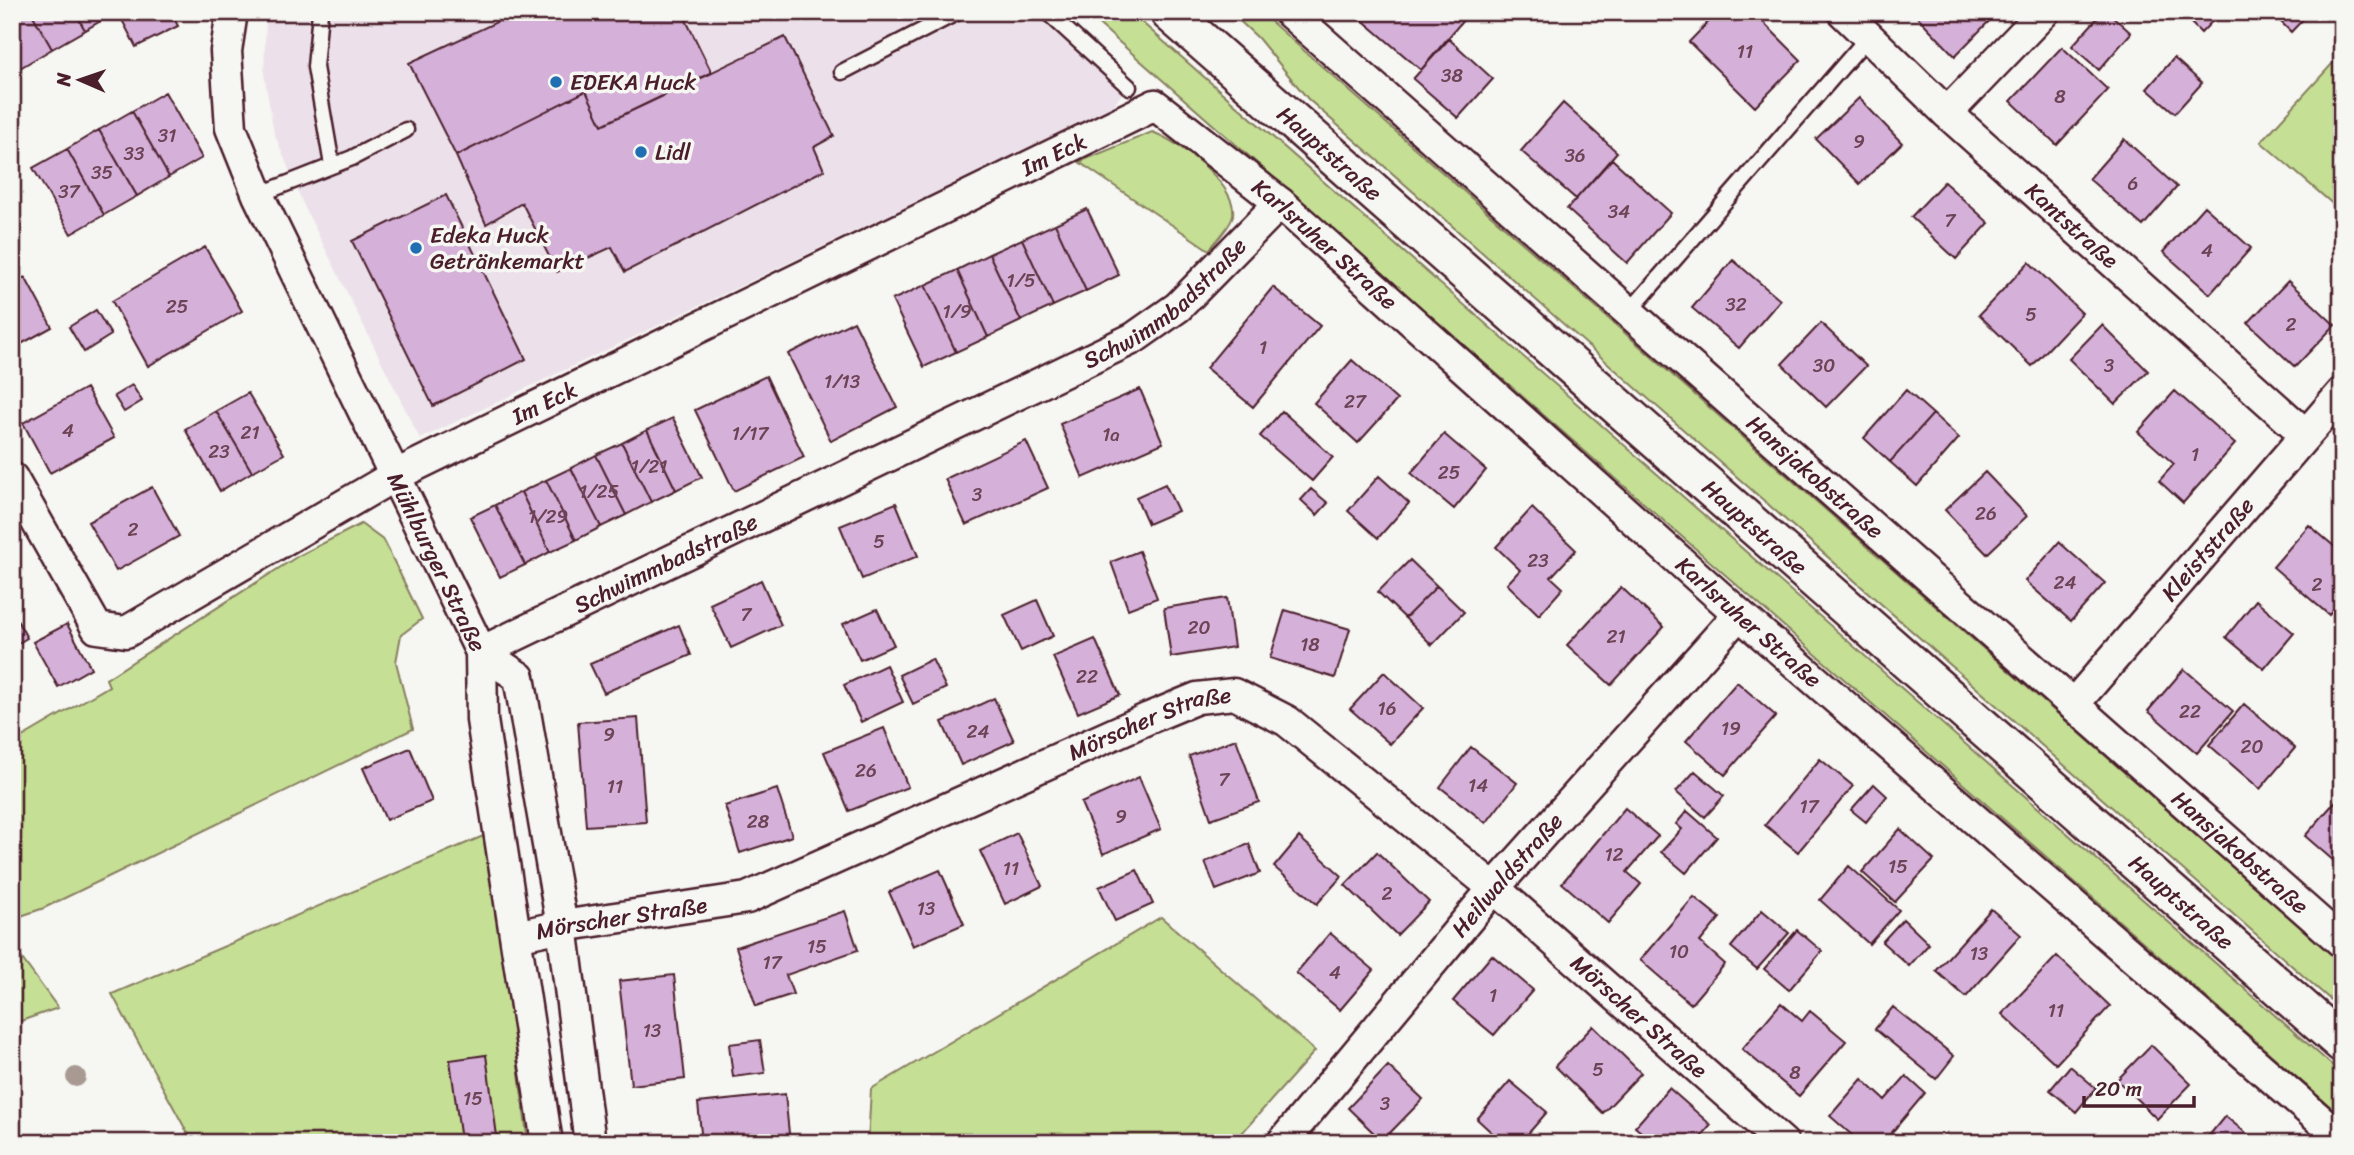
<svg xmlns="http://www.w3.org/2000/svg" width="2354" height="1155" font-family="Sriracha,sans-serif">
<rect width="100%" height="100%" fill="#f6f6f2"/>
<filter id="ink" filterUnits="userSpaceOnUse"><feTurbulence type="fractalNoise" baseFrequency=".0143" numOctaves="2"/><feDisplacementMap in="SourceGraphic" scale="14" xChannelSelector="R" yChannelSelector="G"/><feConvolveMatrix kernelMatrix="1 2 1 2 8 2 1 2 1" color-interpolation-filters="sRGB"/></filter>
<g filter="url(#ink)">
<path fill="#ece1ea" d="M266,12H1033L1123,92L1111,109L420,439L303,204L274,133L264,74Z"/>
<path fill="#c5df95" stroke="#887f60" stroke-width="2" d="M1085,12H1130L2342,1074V1117Z
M1230,12H1260L2342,964V1010L1308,99L1258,38Z
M2342,53V212L2261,142Z
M1152,132C1177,140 1243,188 1232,219C1228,229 1216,241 1209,250L1079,162Z
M361,524L384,541L422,619L401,635L396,662L413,729L44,908L12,919V743L109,686L106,679L298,556Z
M488,834L528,1143H193L112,994Z
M1161,917L1315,1051L1233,1143H868L871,1089Z
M12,945L58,1008L12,1024Z"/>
<path fill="#d5b0d9" stroke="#4a1f2b" stroke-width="2" d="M12,12H31L52,49L20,68L12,55Z
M31,12H75L85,30L52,49Z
M75,12H116L85,30Z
M127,12H171L178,26L136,47L120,16Z
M518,12H682L712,73L602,125L586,91L456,156L409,63Z
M1353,12H1470L1421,70Z
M1718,12H1753L1801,60L1755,107L1689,42Z
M1913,12H1998L1955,56Z
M2103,12H2108L2131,33L2099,70L2072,46Z
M2180,12H2221L2201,33Z
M2271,12H2310L2291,32Z
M785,37L834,136L814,147L824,170L625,272L612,247L557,272L522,203L486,224L456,156L586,91L602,125Z
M1449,39L1493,79L1458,118L1413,79Z
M2062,47L2108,90L2057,145L2011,101Z
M2174,58L2202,83L2175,113L2147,89Z
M165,92L202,158L169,177L132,111Z
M1859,98L1902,143L1860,184L1816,139Z
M1563,103L1617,152L1576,199L1521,151Z
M132,111L169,177L137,196L99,130Z
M99,130L137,196L104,215L67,149Z
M2124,139L2177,187L2143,226L2089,179Z
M67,149L104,215L71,234L33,168Z
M1612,159L1671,213L1627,263L1567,209Z
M1944,182L1989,223L1956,259L1911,217Z
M446,195L526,359L433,406L352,241Z
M2204,206L2251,248L2210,294L2163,252Z
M1087,209L1119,275L1086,291L1055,224Z
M1055,224L1086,291L1053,306L1022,239Z
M1022,239L1053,306L1021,321L989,254Z
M205,247L242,311L148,366L112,301Z
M989,254L1021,321L988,337L957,270Z
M1733,260L1780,300L1739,348L1692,308Z
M2029,262L2082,313L2032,366L1979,315Z
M957,270L988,337L956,352L925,285Z
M25,277L52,327L12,349V284Z
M2288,281L2335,325L2295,367L2248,323Z
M925,285L956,352L924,367L892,300Z
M1273,287L1320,326L1253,407L1206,368Z
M96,310L111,335L84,352L69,327Z
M854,321L897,407L831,441L788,354Z
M1821,323L1866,366L1826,407L1782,364Z
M2102,325L2148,371L2115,404L2069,359Z
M1352,360L1397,400L1358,443L1314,403Z
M766,376L804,457L734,491L695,410Z
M132,385L142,401L124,412L114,396Z
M86,388L114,438L50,473L23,423Z
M1140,389L1163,443L1083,478L1060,424Z
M1906,390L1933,414L1890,462L1864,438Z
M2175,391L2235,444L2183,503L2159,481L2174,464L2138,432Z
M248,393L284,454L252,472L216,411Z
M216,411L252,472L220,491L185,429Z
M1282,411L1333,457L1312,481L1260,436Z
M1933,414L1959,438L1917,486L1890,462Z
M673,418L702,477L676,490L647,430Z
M647,430L676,490L651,502L622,443Z
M1444,434L1486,470L1454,509L1411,473Z
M1026,441L1048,488L966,525L945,479Z
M622,443L651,502L626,515L596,455Z
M596,455L626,515L601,527L571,468Z
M571,468L601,527L576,540L546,480Z
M1985,472L2027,516L1987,554L1945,510Z
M1379,476L1409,503L1378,538L1348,511Z
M546,480L576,540L550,552L521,492Z
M1165,484L1178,511L1148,524L1136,497Z
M152,487L179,536L116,571L88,522Z
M1311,489L1328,503L1317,515L1301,500Z
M521,492L550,552L525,565L495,505Z
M896,503L918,556L862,579L840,526Z
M495,505L525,565L500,577L470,517Z
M1532,508L1576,550L1551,577L1563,588L1539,615L1507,584L1520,570L1496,547Z
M2309,525L2342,553V600L2329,615L2273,567Z
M2059,542L2105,583L2071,621L2025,581Z
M1139,551L1157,598L1128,609L1111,562Z
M1410,560L1437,586L1405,618L1378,592Z
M761,580L781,625L731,648L710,604Z
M1437,586L1464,612L1432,645L1405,618Z
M1621,587L1664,627L1611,685L1567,645Z
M1227,598L1234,647L1171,657L1164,608Z
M1037,600L1053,636L1021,651L1004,615Z
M2256,600L2294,633L2264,669L2226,637Z
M877,609L894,645L860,660L843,624Z
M1285,610L1350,629L1335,678L1270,658Z
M12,611L27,638L12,647Z
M67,624L91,668L58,687L33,642Z
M679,625L691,655L604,693L590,664Z
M1095,639L1120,695L1078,713L1053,657Z
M932,659L946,688L913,704L899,675Z
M886,665L903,702L861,722L844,685Z
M2184,669L2233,711L2197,753L2148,711Z
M1384,672L1423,708L1390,744L1350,709Z
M1737,682L1776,716L1725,775L1686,741Z
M994,698L1014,741L961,765L942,722Z
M2244,704L2295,748L2260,789L2209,745Z
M638,718L646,822L586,826L578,722Z
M884,728L908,787L849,811L824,752Z
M1236,739L1259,802L1211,819L1189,756Z
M1471,747L1517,783L1486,823L1440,787Z
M410,748L432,801L386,820L363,768Z
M1820,759L1853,786L1798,852L1765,825Z
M1695,771L1724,796L1705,817L1676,792Z
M1139,777L1161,829L1103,854L1081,803Z
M1874,784L1887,796L1866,822L1851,810Z
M777,789L792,836L740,853L725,806Z
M2342,794V868L2305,836Z
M1625,808L1658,836L1627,872L1641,884L1608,923L1562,883Z
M1687,811L1717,837L1686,873L1661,852L1682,829L1676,824Z
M1900,829L1934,860L1895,902L1862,872Z
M1017,833L1042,886L1005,904L980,851Z
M1299,837L1342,876L1317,904L1274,867Z
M1249,844L1260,873L1216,890L1205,862Z
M1377,852L1429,902L1397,935L1345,885Z
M1849,866L1899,910L1869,944L1820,900Z
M940,870L964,924L913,946L889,892Z
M1137,870L1153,904L1115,921L1099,887Z
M1694,897L1720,918L1700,942L1725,964L1691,1004L1640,960Z
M1991,909L2021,935L1966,997L1936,971Z
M1762,910L1789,933L1757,969L1731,947Z
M845,911L858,950L786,975L793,994L756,1006L736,947Z
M1903,919L1929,944L1909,966L1882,942Z
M1797,930L1822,951L1789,990L1764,969Z
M1330,933L1374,970L1340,1010L1296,973Z
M1492,955L1533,990L1494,1035L1453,1001Z
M2057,956L2110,1006L2056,1064L2002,1014Z
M674,975L685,1079L631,1085L619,981Z
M1781,1003L1802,1021L1810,1011L1846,1041L1799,1096L1742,1049Z
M1893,1007L1954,1056L1936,1079L1875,1029Z
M1593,1026L1641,1073L1603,1113L1555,1066Z
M760,1040L765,1073L733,1077L729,1044Z
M2151,1045L2191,1084L2157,1119L2117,1080Z
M486,1055L497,1136L461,1141L450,1060Z
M1388,1066L1423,1099L1382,1141L1348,1108Z
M2070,1066L2096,1088L2076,1112L2050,1090Z
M1906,1076L1925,1093L1883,1143H1861L1830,1116L1862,1079L1885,1100Z
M1510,1081L1547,1112L1520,1143H1503L1477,1119Z
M1669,1088L1711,1125L1696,1143H1654L1635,1127Z
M785,1094L790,1143H702L698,1103Z
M2225,1116L2258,1143H2203Z
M680,1133L681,1143H638L637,1138Z"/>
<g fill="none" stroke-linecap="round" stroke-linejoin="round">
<g stroke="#4a1f2b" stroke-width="19">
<path id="service" d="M320,12L315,67L332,165
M1047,12L1129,87
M842,72L958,12
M258,195L352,158L406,130
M1629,312L1868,37"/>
</g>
<g stroke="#4a1f2b" stroke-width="35">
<g id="minor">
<path id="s1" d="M232,12L226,51L231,128L258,195L481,652L482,720L547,1143"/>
<path id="s2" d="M1289,12L2342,942"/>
<path id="s3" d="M1843,12L1947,113L2305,434"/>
<path d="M1947,113L2044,12"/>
<path id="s4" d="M12,478L97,628L126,632L394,476L1155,105L1280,203L1739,614L2342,1139"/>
<path id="s5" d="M481,652L1134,338L1178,307L1280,203"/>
<path d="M481,652L519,677L562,926L590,1143"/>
<path id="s6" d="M2073,705L2342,393"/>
<path id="s7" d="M516,936L562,926L747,898L1149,718L1197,698L1234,694L1287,721L1494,888L1783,1143"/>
<path id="s8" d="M1282,1143L1494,888L1739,614"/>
</g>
</g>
<g stroke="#4a1f2b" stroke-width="42">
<g id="tertiary">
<path id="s9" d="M1169,12L2342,1043"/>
</g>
</g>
<use href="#service" stroke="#f6f6f2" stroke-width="14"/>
<use href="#minor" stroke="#f6f6f2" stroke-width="30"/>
<use href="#tertiary" stroke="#f6f6f2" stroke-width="37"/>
</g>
<circle fill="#a89a93" cx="76" cy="1077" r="10"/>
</g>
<g fill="#1f6fb2" stroke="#f6f6f2" stroke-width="2.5">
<circle cx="556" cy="82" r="7"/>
<circle cx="641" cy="152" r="7"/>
<circle cx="416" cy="248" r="7"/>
</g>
<g text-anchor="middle" stroke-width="7" stroke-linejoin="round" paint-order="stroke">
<g font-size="19" fill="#6d4356">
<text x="1745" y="58">11</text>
<text x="1452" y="82">38</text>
<text x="2060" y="103">8</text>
<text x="167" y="142">31</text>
<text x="1859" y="148">9</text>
<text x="134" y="160">33</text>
<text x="1575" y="162">36</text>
<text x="102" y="179">35</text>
<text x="2133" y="190">6</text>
<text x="69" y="198">37</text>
<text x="1619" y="218">34</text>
<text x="1950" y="227">7</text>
<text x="2207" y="257">4</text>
<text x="1021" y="287">1/5</text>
<text x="1736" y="311">32</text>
<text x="177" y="313">25</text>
<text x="957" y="318">1/9</text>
<text x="2031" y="321">5</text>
<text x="2291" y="331">2</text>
<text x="1263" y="354">1</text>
<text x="1824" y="372">30</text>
<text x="2109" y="372">3</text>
<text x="842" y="388">1/13</text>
<text x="1355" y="408">27</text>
<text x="68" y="437">4</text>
<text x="250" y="439">21</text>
<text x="750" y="440">1/17</text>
<text x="1111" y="441">1a</text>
<text x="219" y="458">23</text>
<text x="2195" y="461">1</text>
<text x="649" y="473">1/21</text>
<text x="1449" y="479">25</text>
<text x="599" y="498">1/25</text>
<text x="977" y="501">3</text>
<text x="1986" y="520">26</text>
<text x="548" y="523">1/29</text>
<text x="133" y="536">2</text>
<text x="879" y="548">5</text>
<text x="1538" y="567">23</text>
<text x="2065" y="589">24</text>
<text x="2317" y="591">2</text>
<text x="746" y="621">7</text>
<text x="1199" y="634">20</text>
<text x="1616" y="643">21</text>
<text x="1310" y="651">18</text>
<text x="1087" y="683">22</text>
<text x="1387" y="715">16</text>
<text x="2190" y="718">22</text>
<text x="1731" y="735">19</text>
<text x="978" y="738">24</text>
<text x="609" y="741">9</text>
<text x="2252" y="753">20</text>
<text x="866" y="777">26</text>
<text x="1224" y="786">7</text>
<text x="1478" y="792">14</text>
<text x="615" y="793">11</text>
<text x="1809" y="813">17</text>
<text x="1121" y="823">9</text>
<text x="758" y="828">28</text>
<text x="1614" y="861">12</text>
<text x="1898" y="873">15</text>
<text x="1011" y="875">11</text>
<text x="1387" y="900">2</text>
<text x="926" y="915">13</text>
<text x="817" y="953">15</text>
<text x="1679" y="958">10</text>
<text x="1979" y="960">13</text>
<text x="772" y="969">17</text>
<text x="1335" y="979">4</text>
<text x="1493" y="1002">1</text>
<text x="2056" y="1017">11</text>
<text x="652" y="1037">13</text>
<text x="1598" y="1076">5</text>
<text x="1795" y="1079">8</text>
<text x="473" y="1105">15</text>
<text x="1385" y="1110">3</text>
</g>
<g font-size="23" fill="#4a1f2b" stroke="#f6f6f2" text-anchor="start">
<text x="570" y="90">EDEKA Huck</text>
<text x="655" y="160">Lidl</text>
<text x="430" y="243">Edeka Huck<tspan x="430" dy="26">Getränkemarkt</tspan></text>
</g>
<g font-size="23" fill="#4a1f2b" stroke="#f6f6f2">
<text dy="8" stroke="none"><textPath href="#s9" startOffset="214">Hauptstraße</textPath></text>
<text dy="8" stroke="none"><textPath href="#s4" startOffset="1246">Im Eck</textPath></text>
<text dy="8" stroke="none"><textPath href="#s3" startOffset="313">Kantstraße</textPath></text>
<text dy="8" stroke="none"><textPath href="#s4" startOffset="1578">Karlsruher Straße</textPath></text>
<text dy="8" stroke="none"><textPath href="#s5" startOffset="770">Schwimmbadstraße</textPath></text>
<text dy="8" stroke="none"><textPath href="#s4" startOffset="679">Im Eck</textPath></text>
<text dy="8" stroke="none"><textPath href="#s2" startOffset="702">Hansjakobstraße</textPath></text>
<text dy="8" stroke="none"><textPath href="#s9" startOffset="780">Hauptstraße</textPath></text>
<text dy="8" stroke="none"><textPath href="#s6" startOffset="206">Kleiststraße</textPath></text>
<text dy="8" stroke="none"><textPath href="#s1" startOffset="597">Mühlburger Straße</textPath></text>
<text dy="8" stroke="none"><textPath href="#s5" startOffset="205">Schwimmbadstraße</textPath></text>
<text dy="8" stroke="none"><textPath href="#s4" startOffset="2146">Karlsruher Straße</textPath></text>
<text dy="8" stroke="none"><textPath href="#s7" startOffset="674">Mörscher Straße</textPath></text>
<text dy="8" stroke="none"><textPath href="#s2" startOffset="1269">Hansjakobstraße</textPath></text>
<text dy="8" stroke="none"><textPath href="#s8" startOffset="350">Heilwaldstraße</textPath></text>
<text dy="8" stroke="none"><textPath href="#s9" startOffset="1348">Hauptstraße</textPath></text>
<text dy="8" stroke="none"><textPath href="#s7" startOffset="107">Mörscher Straße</textPath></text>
<text dy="8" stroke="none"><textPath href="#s7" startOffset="1283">Mörscher Straße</textPath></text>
</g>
</g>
<rect width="2354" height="1155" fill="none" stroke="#f6f6f2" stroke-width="42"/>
<rect x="21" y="21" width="2312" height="1113" fill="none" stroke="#4a1f2b" stroke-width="2.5" filter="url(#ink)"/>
<g transform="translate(80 80) rotate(272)" stroke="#f6f6f2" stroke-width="5" paint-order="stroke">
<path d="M0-5L12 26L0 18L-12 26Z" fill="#4a1f2b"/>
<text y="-10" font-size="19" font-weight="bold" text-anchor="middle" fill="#4a1f2b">N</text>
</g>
<path d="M2084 1096v10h110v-10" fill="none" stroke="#4a1f2b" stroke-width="3.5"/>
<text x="2095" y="1096" font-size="21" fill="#4a1f2b" stroke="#f6f6f2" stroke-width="5" paint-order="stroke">20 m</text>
</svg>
